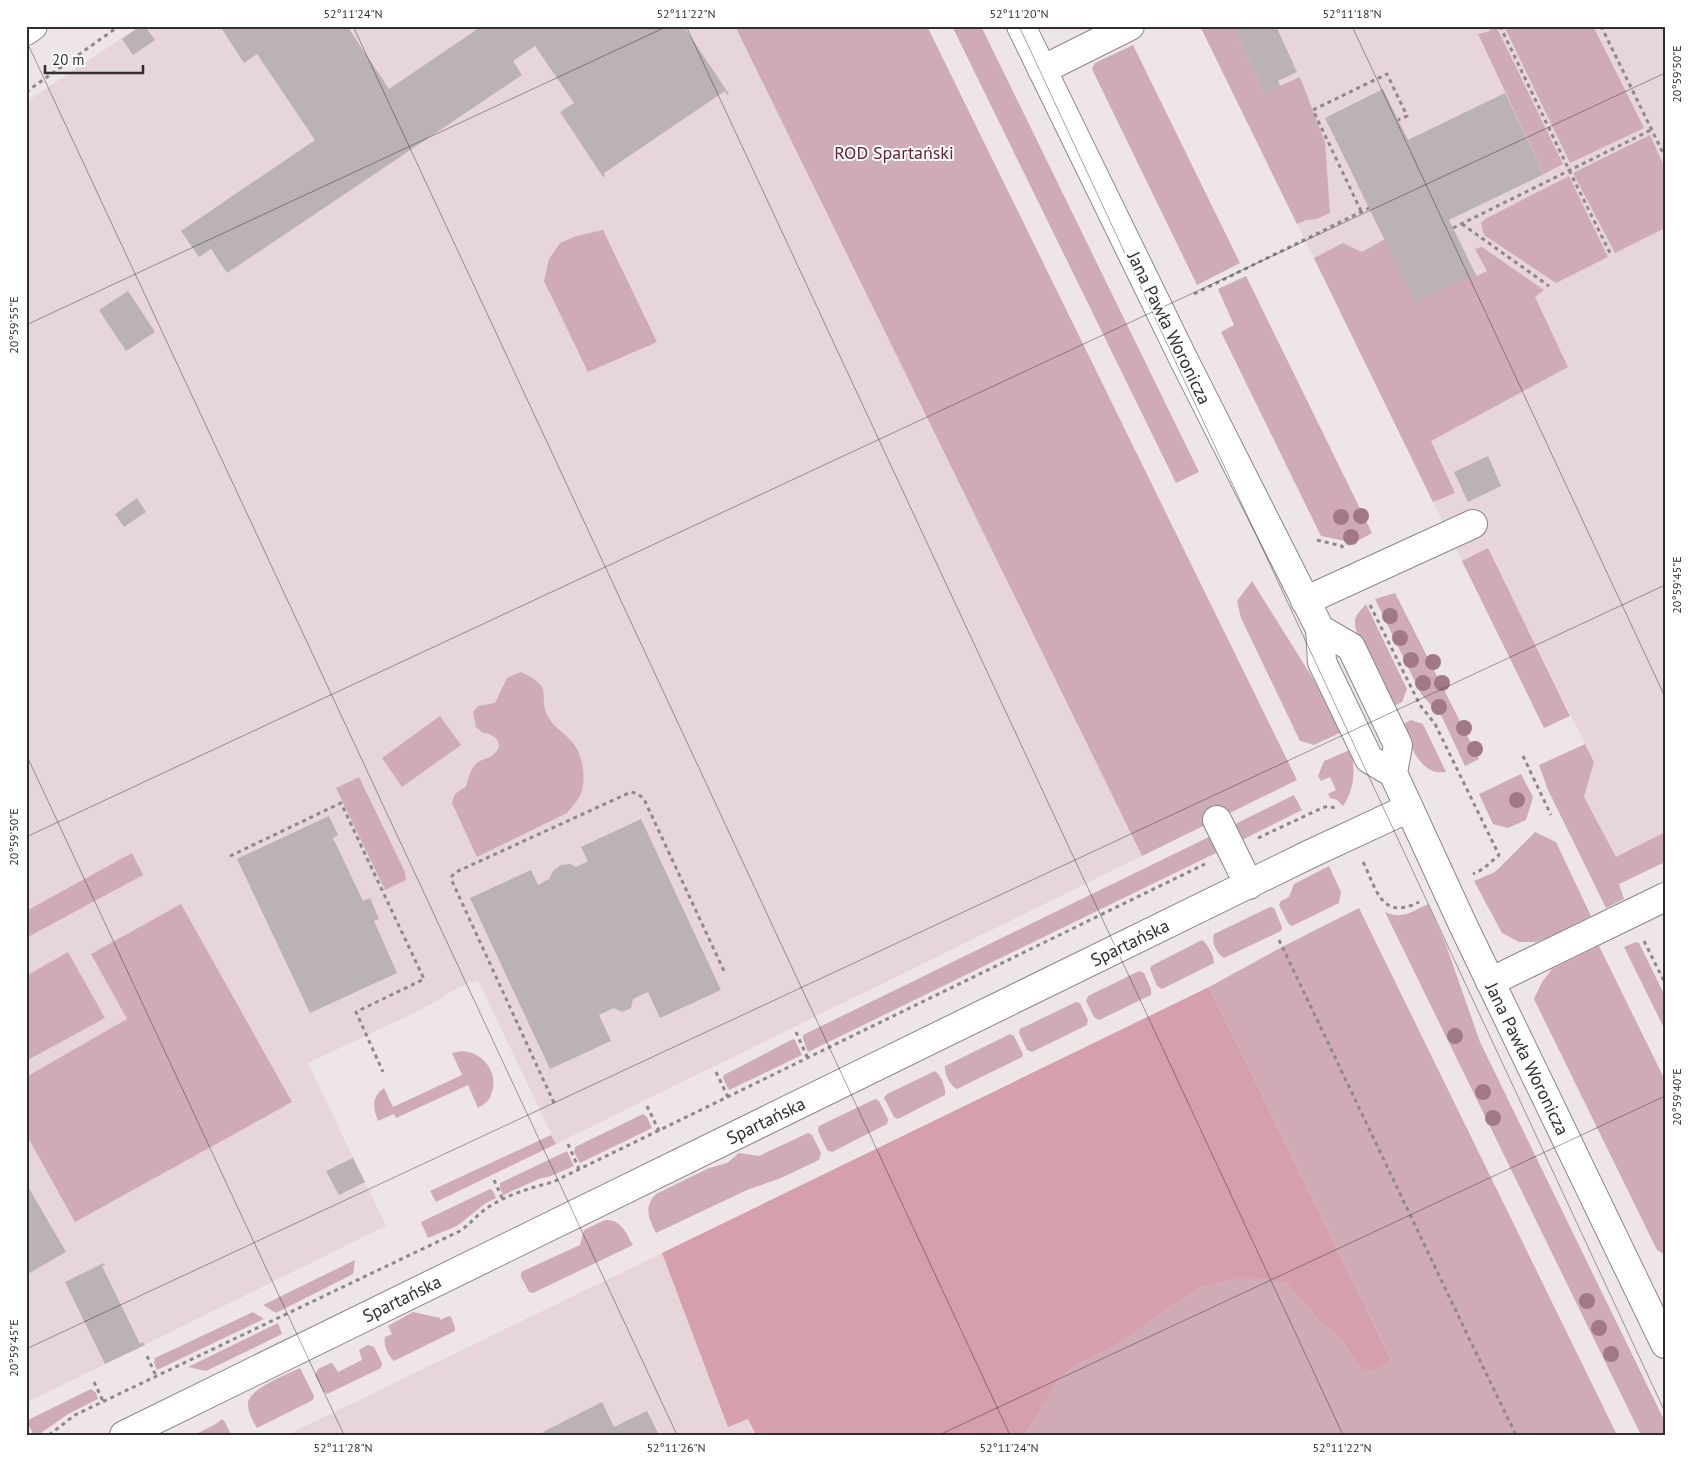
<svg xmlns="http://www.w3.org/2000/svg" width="1691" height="1461" font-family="'PT Sans',sans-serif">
<rect width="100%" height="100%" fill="#eee5e7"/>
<path fill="#e6d6d9" d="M140,26H735L1142,856L556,1144L478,980L453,990L444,997L416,1012L308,1063L386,1226L26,1403V102Z
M1200,26H1665V862L1619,884L1582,806L1594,762L1488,549L1462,561Z
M1209,987L1427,1435H287L662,1253Z"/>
<path fill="#cfacb5" d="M735,26H927L1297,780L1142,856Z
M952,26H981L1199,472L1176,483Z
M1200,26H1233L1264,93L1300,77L1325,142L1330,213L1316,219L1306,220L1297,224Z
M1488,26H1496L1563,164L1544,174L1478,34L1490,31Z
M1504,26H1593L1644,128L1570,163Z
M1133,45L1240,263L1197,285L1092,69L1095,63Z
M1650,135L1665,168V228L1615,253L1573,173Z
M1569,176L1608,257L1556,283L1484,235L1481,223L1485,219Z
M603,230L657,342L588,372L544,281L549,259L560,243L576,236Z
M1385,239L1475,273L1477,276L1487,271L1475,249L1482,247L1544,290L1535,297L1568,367L1431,441L1455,493L1433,502L1314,258L1343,243L1362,252Z
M1246,276L1372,533L1348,546L1345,541L1321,536L1221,332L1234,325L1218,289Z
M1488,548L1570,716L1544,728L1462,561Z
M1252,581L1337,717L1344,731L1314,745L1300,741L1241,618L1237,601Z
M1395,593L1479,759L1465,766L1442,717L1421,694L1375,599Z
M1366,604L1407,689L1402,702L1392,707C1383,689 1353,638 1355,620C1356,614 1362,609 1366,604Z
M521,672C559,690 534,696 550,720C555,728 566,734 572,742C582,753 586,776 582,790C580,798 573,806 567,813L477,857L452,803C454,793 458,791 466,787C468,779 470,771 475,765C481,758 489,760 495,753C505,744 494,733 483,733L476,727L473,712L478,706L495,703L507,678Z
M440,716L461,745L402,787L382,758Z
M1411,720L1423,724L1446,772C1420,777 1410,743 1401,725Z
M1585,744L1594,762L1584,797L1616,857L1665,832V862L1619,884L1624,899L1606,908L1548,790L1539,765Z
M1352,749C1354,771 1356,786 1343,806L1337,800L1330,798L1328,794L1336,790L1330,777L1321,781L1318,776L1324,761Z
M1521,774L1533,797L1526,820L1508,828L1493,824L1479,794Z
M359,777L405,872L406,880L385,890L336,788Z
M1294,795L1302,810L1236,843L1229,827Z
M1535,832L1556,842L1591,916L1547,938L1536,942H1519L1502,933L1474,881L1495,872Z
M1213,835L1220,851L808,1052L803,1039V1035Z
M132,853L143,875L26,938V911Z
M1329,866L1341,892L1339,903L1292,926L1288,923L1279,905L1281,901L1289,897L1294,884Z
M181,904L292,1102L75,1222L26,1134V1077L127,1019L91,954Z
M1428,904L1446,945L1480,1042L1665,1422V1435H1641L1385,912C1403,920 1412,911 1428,904Z
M1270,907L1274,908L1282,927L1281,931L1224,958C1217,954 1211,942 1214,934Z
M1359,908L1617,1435H1025L1061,1376L1083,1361L1109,1349L1136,1332L1168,1308L1199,1288L1233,1279H1262L1286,1283L1317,1318L1341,1339L1362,1370L1392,1361L1209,987L1282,947Z
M1202,940C1208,944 1214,956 1214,963L1162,989L1157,986L1150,969L1151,966Z
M1636,942L1639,943L1665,996V1030L1624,947Z
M1599,946L1665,1080V1255L1657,1250L1534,999L1542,982L1552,969Z
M68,952L105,1018L26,1061V976Z
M1139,971L1144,973L1151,989V995L1099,1020L1094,1017L1086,1001L1088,996Z
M1076,1002L1080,1003L1088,1020L1087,1025L1032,1052L1027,1050L1019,1033L1020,1029Z
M1010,1034L1014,1036L1023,1054L1022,1057L957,1089C950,1086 944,1073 945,1066Z
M793,1039L795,1040L802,1055L729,1090L723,1078L724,1075Z
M461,1051C484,1052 501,1074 490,1097C488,1102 483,1105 478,1108L468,1085L396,1118L394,1114L378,1121C373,1108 371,1097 384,1088L393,1107L462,1075L452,1053Z
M935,1071C941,1075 946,1087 945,1095L898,1119L894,1117L884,1098L887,1094Z
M875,1099L879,1101L888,1119L887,1124L832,1152L827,1150L818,1131L819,1126Z
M643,1114L647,1117L652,1128L580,1163L574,1152L575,1147Z
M808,1133L812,1135L821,1153L819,1160L781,1178L747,1190L656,1233C649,1219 643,1207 656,1194L709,1168L727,1163L739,1153L759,1156Z
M551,1135L556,1144L436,1202L430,1191Z
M567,1151L574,1166L551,1176L539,1179L503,1195L500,1188V1183Z
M490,1189L493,1191L496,1198L486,1203L457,1226L428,1238L421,1222Z
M605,1220C621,1219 626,1233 633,1245L533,1293L529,1292L521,1277V1272L580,1245L584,1230Z
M355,1260L353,1274L276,1313L263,1305Z
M253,1312L264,1319L157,1370L154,1363L155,1358Z
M413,1312L440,1318V1320L449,1316L451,1317L455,1327V1331L394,1361C388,1356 383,1345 385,1337L392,1334L388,1326Z
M278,1323L282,1334L206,1371L188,1367Z
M368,1345L374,1347L382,1363L381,1368L327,1394L323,1391L315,1375L318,1369L331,1363L333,1364L338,1372L362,1360L359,1350Z
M300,1368L314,1396L313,1400L257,1428C253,1421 247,1411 248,1402C251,1388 288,1374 300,1368Z
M91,1389L96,1393L98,1399L68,1414L38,1435H34L26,1421Z
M222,1419L225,1422L231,1435H194L216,1424Z"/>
<path fill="#d69fae" d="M1209,987L1392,1361L1374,1370H1362L1341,1339L1317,1318L1286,1283L1262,1279H1233L1199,1288L1168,1308L1136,1332L1109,1349L1083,1361L1061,1376L1025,1435H756L748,1419L728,1427L662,1253Z"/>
<path fill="#bab2b3" d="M140,26H145L155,40L133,55L122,39Z
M220,26H347L389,89L482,26H679L681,29L684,27L729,94L727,95L725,91L604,173L605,176L603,177L560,112L574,103L535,46L513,61L522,75L227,273L211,249L199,257L181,231L315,140L257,54L244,63Z
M1233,26H1276L1297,72L1278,81L1280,86L1264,93Z
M1383,89L1408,140L1505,93L1544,174L1449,220L1475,273L1415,302L1325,118Z
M128,291L155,332L126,351L99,310Z
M1488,456L1501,486L1468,502L1454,472Z
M137,498L146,512L124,527L115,514Z
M329,816L338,835L333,838L363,901L370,898L379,919L374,921L397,973L310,1013L237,859Z
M641,819L721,990L660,1018L648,992L633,999L631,1008L622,1012L614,1008L599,1015L611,1041L550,1069L470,898L531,870L538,885L549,879L553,871L561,865L570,864L576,867L588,861L581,847Z
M353,1158L365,1182L339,1195L326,1171Z
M26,1183L66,1252L26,1275Z
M104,1263L105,1265L102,1266L140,1344L143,1342L145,1345L105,1364L65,1282Z
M602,1402L614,1427L647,1411L659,1435H544L543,1432Z"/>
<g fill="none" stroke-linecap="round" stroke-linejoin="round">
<g stroke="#8d8587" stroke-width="30">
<path id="minor" d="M1021,26L1182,356L1320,629L1322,662L1352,724L1369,759L1393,773L1463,925L1665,1344
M26,31L33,26
M1042,70L1130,26
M1305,601L1473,524
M1320,629L1351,647L1398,745L1393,773
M1217,820L1249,885
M1490,982L1665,897
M124,1435L1310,854L1409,808"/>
</g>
<path stroke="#8e8889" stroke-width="3" stroke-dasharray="4 4" stroke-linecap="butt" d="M1500,26L1569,170L1611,255
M1601,26L1665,157
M26,92L119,26
M1361,211L1313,110L1387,74L1407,116L1398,120
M1462,224L1549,286
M1453,228L1651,130
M1194,294L1369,208
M1317,540L1342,546L1343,550
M1370,605L1420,705L1435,724L1499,855L1483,869L1473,874
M1523,756L1551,815
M1258,838L1322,808L1328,806L1335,808
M230,856L341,803L424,979L356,1012L383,1072
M1363,862C1377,890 1381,921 1419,902
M1279,940L1466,1332L1516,1435
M1644,941L1665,983
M796,1032L808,1059
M716,1072L728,1097
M554,1103L452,881V876L456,872L631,792L638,794L644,799L724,971
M647,1106L659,1131
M568,1144L579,1169
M494,1180L503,1200
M147,1356L156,1376
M94,1382L103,1401
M49,1435L75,1415L460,1231C470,1224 477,1215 487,1208C506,1195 530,1188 553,1182L1205,864"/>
<use href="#minor" stroke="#fff" stroke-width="28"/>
</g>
<g fill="#a17986">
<circle cx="1361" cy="516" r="8"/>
<circle cx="1341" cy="517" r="8"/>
<circle cx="1351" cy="537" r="8"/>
<circle cx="1390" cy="616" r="8"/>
<circle cx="1400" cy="638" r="8"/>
<circle cx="1411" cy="660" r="8"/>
<circle cx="1433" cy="662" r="8"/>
<circle cx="1423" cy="683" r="8"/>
<circle cx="1442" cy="683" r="8"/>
<circle cx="1439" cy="707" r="8"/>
<circle cx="1464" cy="728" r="8"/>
<circle cx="1475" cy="749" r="8"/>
<circle cx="1517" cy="800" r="8"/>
<circle cx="1455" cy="1036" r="8"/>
<circle cx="1483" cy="1092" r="8"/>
<circle cx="1493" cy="1118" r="8"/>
<circle cx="1587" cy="1301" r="8"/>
<circle cx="1599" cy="1328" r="8"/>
<circle cx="1611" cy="1354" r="8"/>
</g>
<path fill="none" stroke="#302d2d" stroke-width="1" stroke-opacity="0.45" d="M353,26L1010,1435M686,26L1343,1435M1019,26L1665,1412M1352,26L1665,697M26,40L677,1435M26,325L668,26M26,754L344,1435M26,837L1665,73M26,1349L1665,585M939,1435L1665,1096"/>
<g text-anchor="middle" stroke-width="4" stroke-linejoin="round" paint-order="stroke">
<g font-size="18" fill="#622037" stroke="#fff">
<text x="894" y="159">ROD Spartański</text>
</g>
<g font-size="18" fill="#302d2d" stroke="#fff">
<text transform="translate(1169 328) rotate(64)" y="6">Jana Pawła Woronicza</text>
<text transform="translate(1130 943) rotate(-26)" y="6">Spartańska</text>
<text transform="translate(1527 1059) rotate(64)" y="6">Jana Pawła Woronicza</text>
<text transform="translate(766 1121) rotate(-26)" y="6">Spartańska</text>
<text transform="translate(402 1299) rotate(-26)" y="6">Spartańska</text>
</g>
</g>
<rect width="1691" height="1461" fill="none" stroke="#ffffff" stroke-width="55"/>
<path d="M45 65v8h98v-8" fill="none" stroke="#302d2d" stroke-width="2.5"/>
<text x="52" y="65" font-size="15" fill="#302d2d" stroke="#ffffff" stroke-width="4" paint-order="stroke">20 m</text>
<rect x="28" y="28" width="1636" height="1406" fill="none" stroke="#302d2d" stroke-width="2"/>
<g font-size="12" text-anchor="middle" fill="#302d2d">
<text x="353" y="18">52°11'24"N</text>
<text x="686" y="18">52°11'22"N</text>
<text x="1019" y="18">52°11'20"N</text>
<text x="1352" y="18">52°11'18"N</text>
<text transform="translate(1677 74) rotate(-90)" y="4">20°59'50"E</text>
<text transform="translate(14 325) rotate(-90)" y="4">20°59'55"E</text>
<text transform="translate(1677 585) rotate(-90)" y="4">20°59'45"E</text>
<text transform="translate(14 837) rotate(-90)" y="4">20°59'50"E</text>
<text transform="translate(1677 1097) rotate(-90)" y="4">20°59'40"E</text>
<text transform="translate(14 1348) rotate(-90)" y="4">20°59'45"E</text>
<text x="343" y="1452">52°11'28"N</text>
<text x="676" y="1452">52°11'26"N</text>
<text x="1009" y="1452">52°11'24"N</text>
<text x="1342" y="1452">52°11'22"N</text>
</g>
</svg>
